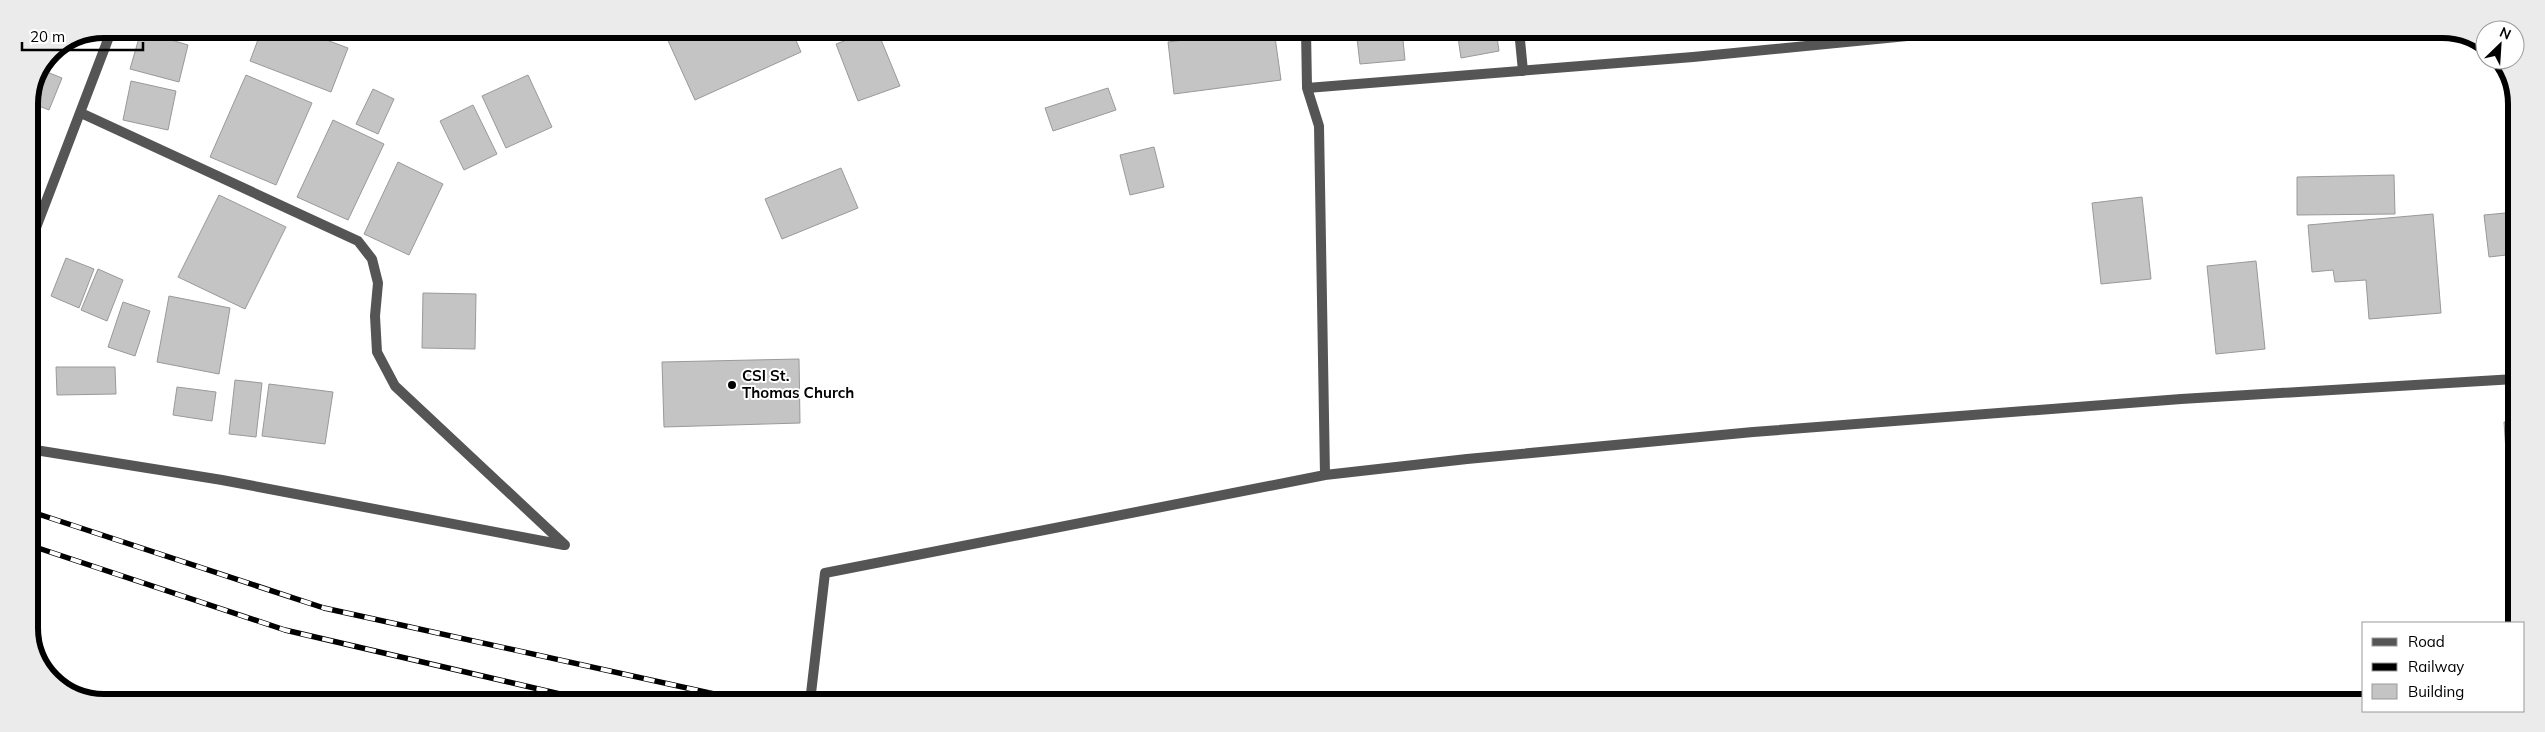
<svg xmlns="http://www.w3.org/2000/svg" width="2545" height="732" font-family="Mulish,sans-serif">
<rect width="100%" height="100%" fill="#fff"/>
<path fill="#c4c4c4" stroke="#999" d="M262,29H297L348,48L331,92L250,61Z
M677,29H791L801,52L695,100L665,34Z
M874,30H877L900,86L858,101L836,44Z
M1263,30H1274L1281,80L1174,94L1168,42Z
M1356,30H1402L1405,60L1360,64Z
M1457,30H1496L1499,51L1461,58Z
M141,31L188,45L179,82L130,69Z
M42,70L62,78L49,110L29,102Z
M246,75L312,103L276,185L210,157Z
M528,75L552,127L506,148L482,96Z
M131,81L176,91L168,130L123,120Z
M1108,88L1116,110L1053,131L1045,108Z
M373,89L394,99L378,134L356,124Z
M473,105L497,154L464,170L440,121Z
M29,109L37,112L29,133Z
M333,120L384,144L348,220L297,197Z
M1154,147L1164,187L1130,195L1120,155Z
M398,162L443,184L409,255L364,234Z
M841,168L858,208L782,239L765,199Z
M2394,175L2395,214L2297,215V177Z
M219,195L286,227L245,309L178,277Z
M2142,197L2151,279L2101,284L2092,203Z
M2516,212L2515,254L2489,257L2484,215Z
M2433,214L2441,313L2369,319L2366,280L2335,282L2333,270L2312,272L2308,225Z
M66,258L94,269L79,308L51,296Z
M2256,261L2265,349L2216,354L2207,266Z
M98,269L123,280L107,321L81,310Z
M423,293L476,294L475,349L422,348Z
M169,296L230,308L219,374L157,362Z
M123,302L150,311L135,356L108,347Z
M799,359L800,423L664,427L662,362Z
M56,367H115L116,394L57,395Z
M235,380L262,383L256,437L229,434Z
M269,384L333,392L325,444L262,436Z
M177,387L216,392L212,421L173,415Z
M2515,421V450L2506,451L2504,422Z"/>
<g fill="none" stroke-linecap="round" stroke-linejoin="round">
<path stroke="#555" stroke-width="10" d="M1306,30L1307,88L1319,126L1325,475
M1519,30L1523,71
M1307,88L1693,57L1958,31
M81,113L358,241L372,259L378,283L375,316L377,352L395,386L565,545
M29,246L112,29
M29,449L222,480L564,545
M810,702L825,573L1325,475L1467,459L1753,432L2181,399L2515,379"/>
<g stroke="#000" stroke-width="5.5">
<path id="rail" d="M29,511L324,608L746,701
M29,545L285,630L590,701"/>
</g>
<use href="#rail" stroke="#fff" stroke-width="4" stroke-dasharray="11" stroke-linecap="butt"/>
</g>
<circle fill="#000" stroke="#fff" stroke-width="2" cx="732" cy="385" r="5"/>
<g text-anchor="middle" stroke-width="4" stroke-linejoin="round" paint-order="stroke">
<g font-size="15" font-weight="bold" fill="#000" stroke="#fff" text-anchor="start">
<text x="742" y="381">CSI St.<tspan x="742" dy="17">Thomas Church</tspan></text>
</g>
</g>
<path d="M0 0H2545V732H0ZM104 38H2442A66 66 0 0 1 2508 104V628A66 66 0 0 1 2442 694H104A66 66 0 0 1 38 628V104A66 66 0 0 1 104 38Z" fill="#ebebeb" fill-rule="evenodd"/>
<path fill="none" stroke="#000" stroke-width="6" d="M104 38H2442A66 66 0 0 1 2508 104V628A66 66 0 0 1 2442 694H104A66 66 0 0 1 38 628V104A66 66 0 0 1 104 38Z"/>
<rect x="2362" y="622" width="162" height="90" fill="#ffffff" stroke="#999999"/>
<rect x="2372" y="638" width="25" height="8" fill="#555555" stroke="#999999"/>
<text x="2408" y="647" font-size="15" fill="#000000">Road</text>
<rect x="2372" y="663" width="25" height="8" fill="#000000" stroke="#999999"/>
<text x="2408" y="672" font-size="15" fill="#000000">Railway</text>
<rect x="2372" y="684" width="25" height="15" fill="#c4c4c4" stroke="#999999"/>
<text x="2408" y="697" font-size="15" fill="#000000">Building</text>
<g transform="translate(2500 45) rotate(25)"><circle r="24" fill="#ffffff" stroke="#999999"/>
<path d="M0-4L9 19L0 12L-9 19Z" fill="#000000"/>
<text y="-8" font-size="14" font-weight="bold" text-anchor="middle" fill="#000000">N</text>
</g>
<path d="M22 42v8h121v-8" fill="none" stroke="#000000" stroke-width="2.5"/>
<text x="30" y="42" font-size="15" fill="#000000" stroke="#ffffff" stroke-width="4" paint-order="stroke">20 m</text>
</svg>
